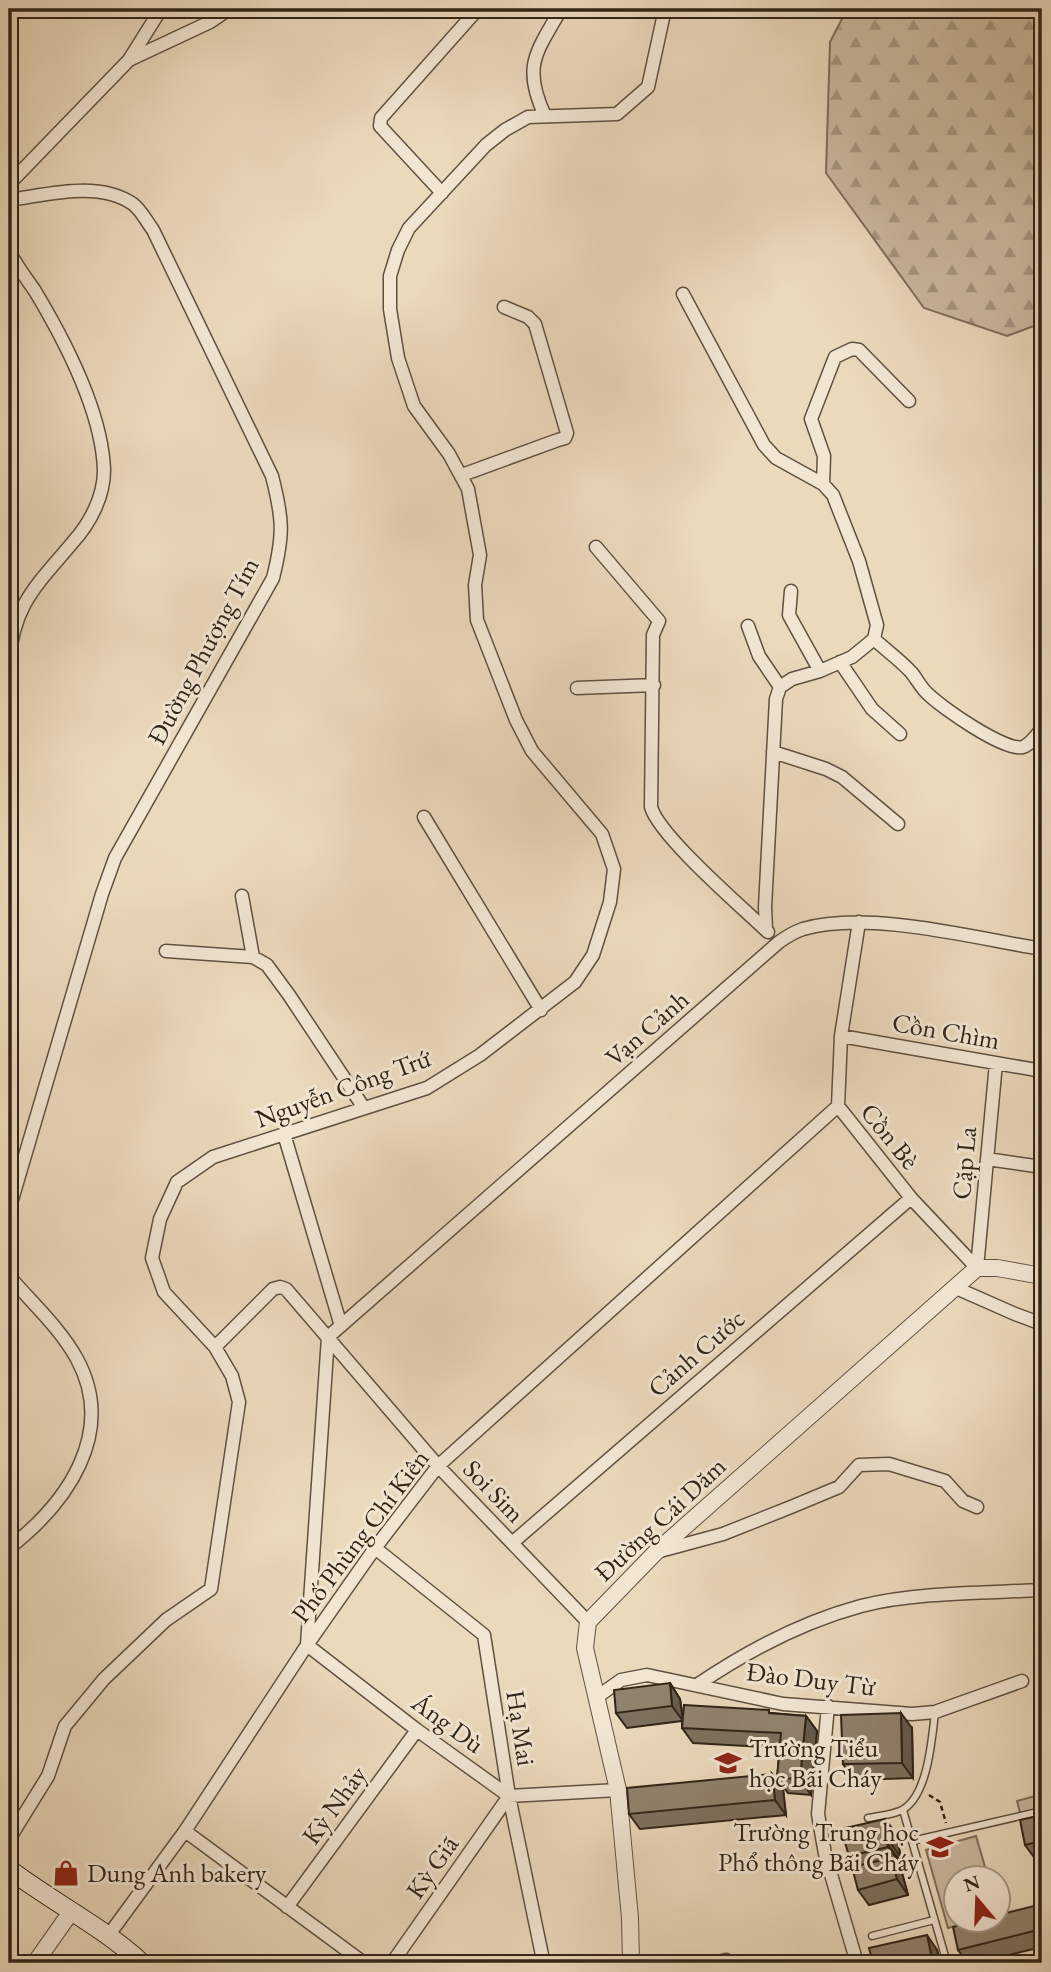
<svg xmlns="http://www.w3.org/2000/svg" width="1051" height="1972" font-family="'EB Garamond',serif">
<defs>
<pattern id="forest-firs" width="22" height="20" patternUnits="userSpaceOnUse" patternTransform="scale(1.75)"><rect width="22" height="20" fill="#cbbaa0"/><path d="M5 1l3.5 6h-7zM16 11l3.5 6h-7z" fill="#a59781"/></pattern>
</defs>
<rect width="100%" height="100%" fill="#ebd9bc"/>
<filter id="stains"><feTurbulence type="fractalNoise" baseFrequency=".00286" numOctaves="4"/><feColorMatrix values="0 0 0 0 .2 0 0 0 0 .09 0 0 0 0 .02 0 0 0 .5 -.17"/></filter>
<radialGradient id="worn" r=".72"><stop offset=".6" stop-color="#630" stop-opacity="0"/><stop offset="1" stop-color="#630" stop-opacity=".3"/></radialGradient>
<path fill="url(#forest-firs)" stroke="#7e6f5c" stroke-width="2" d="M847,9H1042V323L1007,336L924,308L826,173L830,42Z"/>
<path fill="#cbbaa0" stroke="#7e6f5c" stroke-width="2" d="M1042,1794V1828L1025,1833L1017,1801Z
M976,1836L988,1877L956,1878V1920H979L948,1928L926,1850Z"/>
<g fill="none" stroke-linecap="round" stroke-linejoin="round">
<g stroke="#5f5140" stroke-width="9">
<path id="service" d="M903,1810L947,1963
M868,1818C878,1816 890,1815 900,1811C928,1799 932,1738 935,1712
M912,1841L1042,1811
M893,1869L918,1863
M872,1936L934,1920"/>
</g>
<g stroke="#5f5140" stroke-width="15">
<path id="minor" d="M129,60L161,9
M545,116C522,66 536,53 561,9
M9,184L129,60L210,22L229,9
M442,193L380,126L381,118L477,10
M9,200C47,195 98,180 133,204C141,210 147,222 153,230L272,476C283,519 284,534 273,578L115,858L102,894L9,1210
M9,251C16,265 26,278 35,291C65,341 102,411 104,470C104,497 90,523 73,542C38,584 13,604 9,662
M683,294L764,445L776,458L823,484L833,495L859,561L877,625L874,639L852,657L820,671L792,679L780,687L776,699L765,907L766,929
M462,475L558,440L565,438L567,433L535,324L528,317L504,307
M823,484L824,456L811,419L835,357L852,349L859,350L909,401
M596,547L659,621L653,635L651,807C659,836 743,908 768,932
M791,591L789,615L820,671
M748,626L759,656L780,687
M874,639C886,650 900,660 911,672C917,679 921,688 928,694C941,707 1005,752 1023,747C1031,744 1037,735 1042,728
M840,662L872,709L900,734
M577,688L654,685
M773,752L826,769L842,777L898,824
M424,817L541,1010
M242,896L253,957
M859,922L841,1036L838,1106L911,1198L977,1268
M166,951L253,957L267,965L289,995L364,1108
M841,1036L1042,1071
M284,1134L341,1326
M987,1159L1042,1167
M977,1268L996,1063
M9,1276C32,1303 60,1328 77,1359C117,1433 67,1503 9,1548
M956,1288L1015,1314L1042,1324
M328,1337L779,942C786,937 794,932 803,929C869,910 974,938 1042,949
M328,1337L307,1645L417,1730L509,1796L618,1790
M215,1347L273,1289L280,1287L286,1289L438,1466L588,1622
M512,1543L911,1198
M375,1548L484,1635L509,1796L542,1955L539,1963
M660,1551L723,1534L791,1507L839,1487L859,1465L889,1464L945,1481L963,1501L977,1507
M697,1685C747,1651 802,1622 861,1606C915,1592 986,1593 1042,1590
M597,1697L621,1680L647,1675L783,1704L912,1714L935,1712L1022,1681
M828,1706L818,1814L825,1854L857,1963
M185,1831L364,1963
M9,1839L48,1776L65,1726L104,1679L166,1620L211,1589L239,1402L232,1376L215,1347L164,1292L152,1258L160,1219L177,1182L213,1157L427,1088L480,1055L575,982L593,955L610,902L614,869L602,834L532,751L516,720L477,620L475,585L480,555L468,489L449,454L414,406L398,358L390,309V276L398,250L409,228L486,145L505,130L528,117L617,114L648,87L665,9
M287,1907L417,1730
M108,1936L185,1831L307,1645L375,1548L438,1466L838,1106
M392,1963L509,1796
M713,1963L726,1960L728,1963"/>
</g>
<g stroke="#5f5140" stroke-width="18">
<path id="tertiary" d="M35,1963L66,1919
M120,1963L123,1959
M631,1963L630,1918L618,1790L585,1648L588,1622L656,1552L977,1268H997L1042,1276"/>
</g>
<g stroke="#302417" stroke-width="20">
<path id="secondary" d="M9,1869C52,1902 102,1926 142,1963"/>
</g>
<path stroke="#302417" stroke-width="2.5" stroke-dasharray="5 3.5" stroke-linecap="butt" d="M929,1795L940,1802L946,1823"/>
<use href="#service" stroke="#f2e6d3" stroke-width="6"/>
<use href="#minor" stroke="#f2e6d3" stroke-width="12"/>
<use href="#tertiary" stroke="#f2e6d3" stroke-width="16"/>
<use href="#secondary" stroke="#f2e6d3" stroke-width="18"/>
</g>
<path fill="#7d705e" stroke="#302417" stroke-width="2" d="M670,1683L680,1699L683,1719L771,1713L806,1716L817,1731L811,1795L788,1793L777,1778L780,1748L693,1743L682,1728V1721L627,1728L616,1713Z
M912,1728L913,1778L853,1780L843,1764Z
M772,1774L783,1789L786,1815L640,1829L629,1814Z
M1042,1815V1859L1036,1860L1025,1845Z
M885,1819L896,1834L901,1858H898L899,1862L895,1863L902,1873L908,1895L869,1905L858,1890L856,1866L849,1856Z
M1042,1904V1947L975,1963H968L958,1950Z
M937,1950L940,1963H873Z"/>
<path fill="#665b4c" stroke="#302417" stroke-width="2" d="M670,1683L680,1699L683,1721L672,1706Z
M901,1713L912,1728L913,1778L902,1763Z
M806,1716L817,1731L811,1795L800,1779Z
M772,1774L783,1789L786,1815L775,1800Z
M885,1819L896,1834L901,1858L890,1842Z
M887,1843L898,1858L899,1862L888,1847Z
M891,1858L902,1873L908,1895L897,1879Z
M927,1935L937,1950L940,1963H935L932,1959Z"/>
<path fill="#91826d" stroke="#302417" stroke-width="2" d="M670,1683L672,1706L616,1713L614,1690Z
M684,1705L769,1710V1713L806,1716L800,1779L777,1778L781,1733L682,1728Z
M901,1713L902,1763L843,1764L841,1715Z
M772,1774L775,1800L629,1814L627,1788Z
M1042,1815V1841L1025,1845L1020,1820Z
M885,1819L890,1842L887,1843L888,1847L849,1856L841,1829Z
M891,1858L897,1879L858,1890L852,1867Z
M1042,1904V1929L958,1950L953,1927L981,1920H998V1915Z
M927,1935L932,1959L914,1963H873L869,1948Z"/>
<defs>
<g id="school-bare" transform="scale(2.1)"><path d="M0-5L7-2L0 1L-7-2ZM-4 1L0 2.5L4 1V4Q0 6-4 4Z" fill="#8f2418" stroke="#f2e6d3" stroke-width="2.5" paint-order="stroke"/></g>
<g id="shop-bare" transform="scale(2.1)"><path d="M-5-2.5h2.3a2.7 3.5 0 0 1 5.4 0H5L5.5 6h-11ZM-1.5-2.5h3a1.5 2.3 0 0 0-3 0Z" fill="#8f2418" stroke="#f2e6d3" stroke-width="2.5" paint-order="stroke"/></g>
</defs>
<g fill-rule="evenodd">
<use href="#school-bare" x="728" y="1763"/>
<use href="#school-bare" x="940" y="1847"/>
<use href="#shop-bare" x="66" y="1873"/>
</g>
<g text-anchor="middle" stroke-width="6" stroke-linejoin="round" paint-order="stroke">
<g font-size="26" fill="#302417" stroke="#f2e6d3">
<text transform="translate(203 651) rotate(-62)" y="9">Đường Phượng Tím</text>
<text transform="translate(647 1028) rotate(-41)" y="9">Vạn Cảnh</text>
<text transform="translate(946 1031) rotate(10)" y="9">Cồn Chìm</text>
<text transform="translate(343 1088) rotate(-20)" y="9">Nguyễn Công Trứ</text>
<text transform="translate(890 1136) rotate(51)" y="9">Cồn Bè</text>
<text transform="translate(964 1163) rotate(-85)" y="9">Cặp La</text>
<text transform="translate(696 1353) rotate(-41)" y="9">Cảnh Cước</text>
<text transform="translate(494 1491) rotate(46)" y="9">Soi Sim</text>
<text transform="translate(660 1519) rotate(-43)" y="9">Đường Cái Dăm</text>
<text transform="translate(360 1536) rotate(-53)" y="9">Phố Phùng Chí Kiên</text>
<text transform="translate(811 1679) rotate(7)" y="9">Đào Duy Từ</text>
<text transform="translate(448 1723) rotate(36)" y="9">Áng Dù</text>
<text transform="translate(521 1728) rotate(81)" y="9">Hạ Mai</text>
<text transform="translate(334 1805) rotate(-54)" y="9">Kỳ Nhảy</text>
<text transform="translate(432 1867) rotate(-55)" y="9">Kỳ Giã</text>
</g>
<g font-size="26" fill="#302417" stroke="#f2e6d3" text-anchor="start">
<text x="749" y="1757">Trường Tiểu<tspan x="749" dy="30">học Bãi Cháy</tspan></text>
<text x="919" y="1841" text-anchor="end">Trường Trung học<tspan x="919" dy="30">Phổ thông Bãi Cháy</tspan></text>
<text x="87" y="1882">Dung Anh bakery</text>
</g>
</g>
<rect width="1051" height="1972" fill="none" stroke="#ebd9bc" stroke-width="35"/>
<rect x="10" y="10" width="1030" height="1951" fill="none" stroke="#302417" stroke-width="3.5"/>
<rect x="18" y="18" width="1016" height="1937" fill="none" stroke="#302417" stroke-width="2"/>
<g transform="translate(977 1899) rotate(341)"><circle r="33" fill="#f2e6d3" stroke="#a49888" stroke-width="2"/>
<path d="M0-5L12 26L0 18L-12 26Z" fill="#8f2418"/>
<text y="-10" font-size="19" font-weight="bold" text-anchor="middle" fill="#302417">N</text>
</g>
<rect width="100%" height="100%" filter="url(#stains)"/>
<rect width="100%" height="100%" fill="url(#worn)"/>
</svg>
